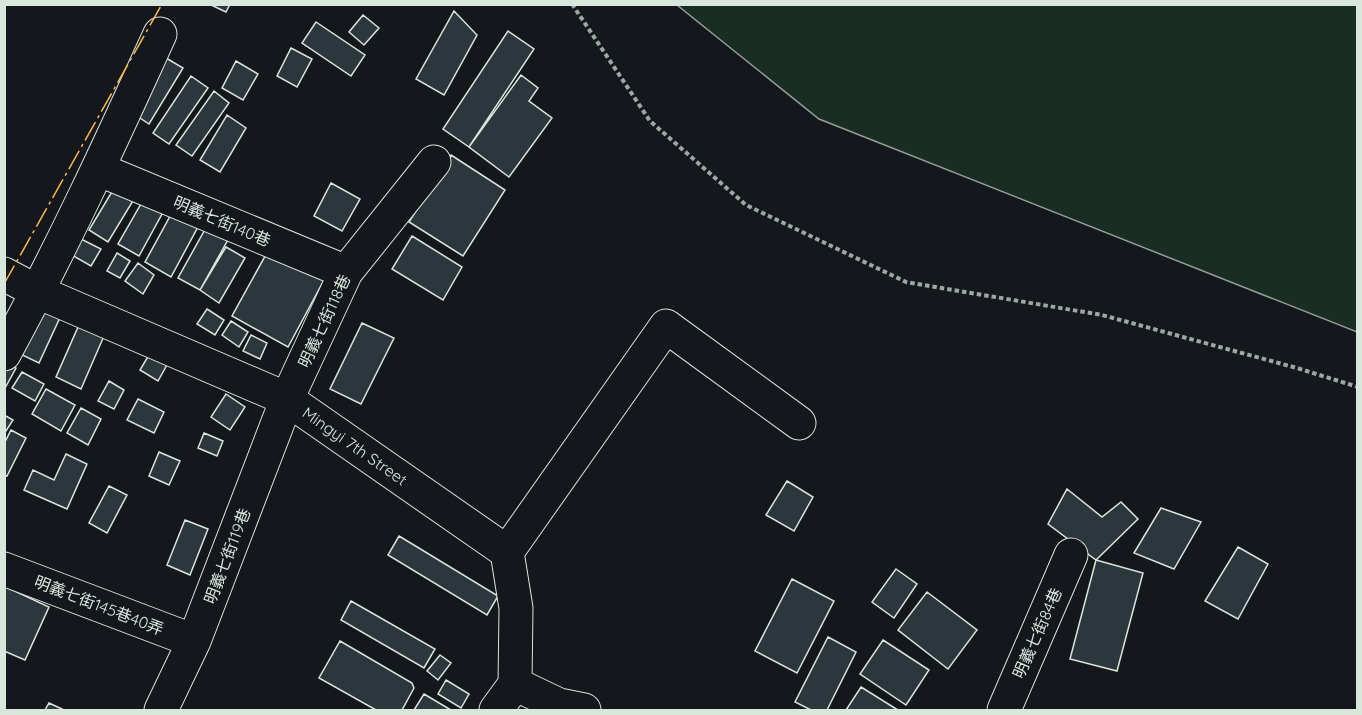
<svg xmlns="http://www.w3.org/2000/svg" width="1362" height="715" font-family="Quicksand,'Noto Sans TC',sans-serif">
<rect width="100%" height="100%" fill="#14181c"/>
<path fill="#1a2d24" stroke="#939e99" stroke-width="1.5" d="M677,5H1357V332L819,119Z"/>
<path fill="#2c363c" stroke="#d8e6dc" stroke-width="1.5" d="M209,4H230L226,12Z
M454,11L477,35L444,95L416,79Z
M363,15L379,28L364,45L349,32Z
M316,22L365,55L351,76L302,43Z
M508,31L534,49L469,147L443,129Z
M291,48L312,59L297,87L277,76Z
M161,55L183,68L149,124L128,110Z
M236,61L258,74L243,100L222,88Z
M521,75L538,88L529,101L552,118L509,177L469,147Z
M191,76L208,88L169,144L153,133Z
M214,91L229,103L192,156L176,145Z
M227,115L246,128L220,172L200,160Z
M451,155L505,190L463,256L409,222Z
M125,170L145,181L108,242L89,230Z
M153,183L173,194L139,256L118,244Z
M331,183L360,199L342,231L314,216Z
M180,198L206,212L171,277L145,262Z
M213,215L234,229L200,290L178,278Z
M412,236L462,267L443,300L392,269Z
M79,238L101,249L91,266L70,254Z
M226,247L245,258L219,303L200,290Z
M269,249L324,280L288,347L232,316Z
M117,253L130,261L120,278L107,271Z
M138,263L154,275L143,294L125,281Z
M41,301L63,311L39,363L18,353Z
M207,309L224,320L215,335L197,324Z
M82,318L107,329L81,389L56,377Z
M231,321L248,332L239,347L222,335Z
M362,323L394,338L361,404L330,389Z
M251,335L267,343L260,359L243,351Z
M150,353L168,363L158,381L140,370Z
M5,363L16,368L4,390V364Z
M22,372L44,384L35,401L12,388Z
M109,381L124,390L114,409L98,401Z
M46,389L75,405L61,431L32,414Z
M226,394L245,407L230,430L211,417Z
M138,399L164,412L154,433L127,420Z
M81,408L101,419L88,445L67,433Z
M4,415L13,420L4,434Z
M11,430L26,438L7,476L4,475V444Z
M204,433L223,441L217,456L198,448Z
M159,452L180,461L169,485L149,476Z
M66,454L87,464L67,509L24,490L33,470L54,480Z
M787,481L813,497L794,531L766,515Z
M109,486L127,495L107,533L89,523Z
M1067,489L1102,517L1121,502L1138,519L1096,560L1048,524Z
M1161,508L1201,522L1174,569L1134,553Z
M185,520L208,529L190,575L167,565Z
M399,536L498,596L487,615L388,555Z
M1238,547L1268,564L1238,619L1205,601Z
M1096,560L1143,573L1117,671L1070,659Z
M896,569L917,584L894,618L872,602Z
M792,579L834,601L797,673L755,651Z
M4,586L49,607L25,660L4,651Z
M927,592L977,630L948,669L898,630Z
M351,601L435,649L424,668L341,620Z
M828,637L856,652L827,710H811L795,702Z
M883,640L929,670L906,705L860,674Z
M340,641L412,683L414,688L402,710H376L319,678Z
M440,655L451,663L438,680L427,671Z
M446,680L469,694L461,708L438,694Z
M861,687L898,710H846Z
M424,694L451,710H414Z
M49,703L64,710H45Z"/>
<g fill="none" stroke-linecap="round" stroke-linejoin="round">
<g stroke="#d8e6dc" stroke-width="35">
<path id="minor" d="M98,169L346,272
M4,274L38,292L287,399L507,552L516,608L515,684L559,705L584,710
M4,354C61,250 111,142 160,34
M507,552L666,326L799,423
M4,569L194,641
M161,710L194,641L287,399L346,272L434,162
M496,710L515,684
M1004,710L1071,555"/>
</g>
<path stroke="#9da8a2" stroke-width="4" stroke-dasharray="4.5 3" stroke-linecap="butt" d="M572,4L650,121L746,205L906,282L1102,315L1297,368L1358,387"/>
<use href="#minor" stroke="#14181c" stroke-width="33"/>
<path stroke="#ffb74d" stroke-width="1.5" stroke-dasharray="21 4.5 3 4.5" stroke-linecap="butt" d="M4,284L162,4"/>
</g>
<g text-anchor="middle" stroke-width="4.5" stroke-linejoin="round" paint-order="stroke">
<g font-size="16" fill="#d8e6dc" stroke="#14181c">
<text transform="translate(222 221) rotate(23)" y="6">明義七街140巷</text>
<text transform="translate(324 321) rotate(-65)" y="6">明義七街118巷</text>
<text transform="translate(355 446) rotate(35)" y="6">Mingyi 7th Street</text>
<text transform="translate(227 556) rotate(-69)" y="6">明義七街119巷</text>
<text transform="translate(99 605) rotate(21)" y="6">明義七街145巷40弄</text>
<text transform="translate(1037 633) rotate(-66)" y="6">明義七街84巷</text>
</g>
</g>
<rect width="1362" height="715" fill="none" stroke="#d8e6dc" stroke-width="12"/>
</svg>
